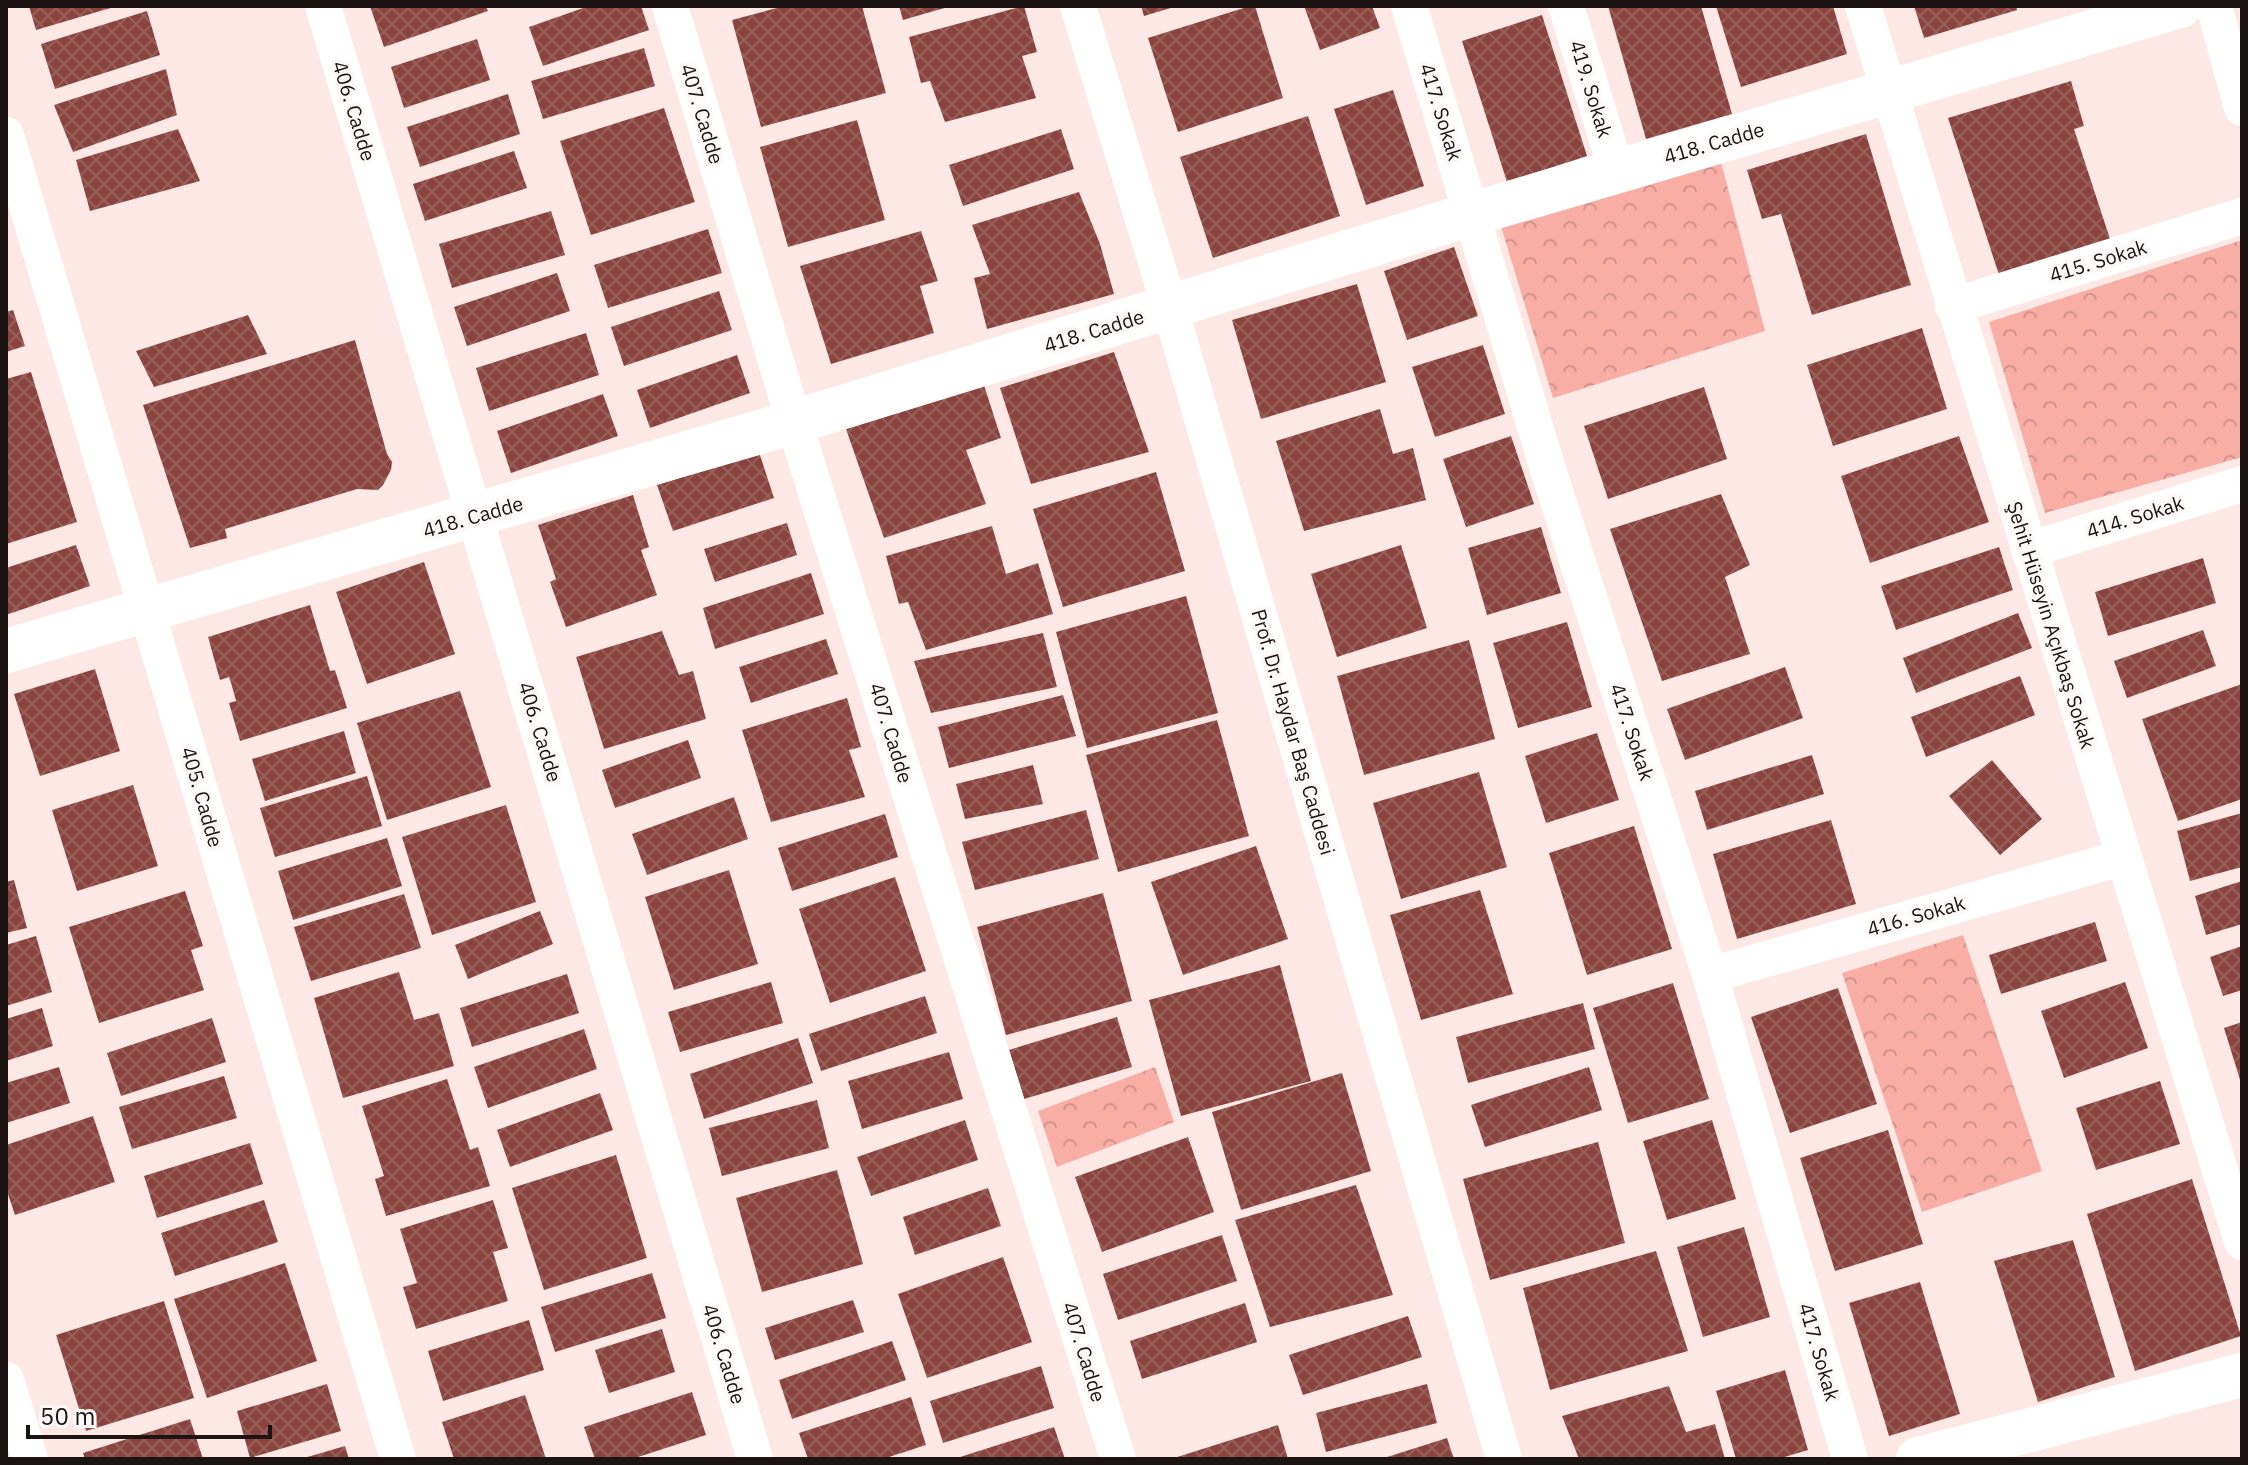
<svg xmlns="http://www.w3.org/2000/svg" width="2248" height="1465" font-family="'IBM Plex Sans',sans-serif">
<defs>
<pattern id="forest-crowns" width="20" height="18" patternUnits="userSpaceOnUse" patternTransform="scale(2)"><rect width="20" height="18" fill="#f8ada5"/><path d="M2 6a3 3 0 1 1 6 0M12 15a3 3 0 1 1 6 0" fill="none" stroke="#d4948d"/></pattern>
<pattern id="building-cross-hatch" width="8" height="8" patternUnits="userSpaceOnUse" patternTransform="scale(2)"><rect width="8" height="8" fill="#8a433d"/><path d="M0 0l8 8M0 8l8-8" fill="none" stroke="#96605c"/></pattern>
</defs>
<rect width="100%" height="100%" fill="#fde8e5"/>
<path fill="url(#forest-crowns)" d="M1720,158L1765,331L1553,398L1500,223Z
M2242,240V457L2045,513L1989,322Z
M1963,935L2042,1171L1922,1212L1842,973Z
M1155,1067L1174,1122L1057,1167L1038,1111Z"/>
<path fill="url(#building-cross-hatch)" d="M29,6H114V7L36,30Z
M370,6H486L488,11L384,47Z
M589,6H641L649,30L543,66L529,27Z
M784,6H862L886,93L761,127L732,20Z
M899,6H948V7L903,20Z
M1024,6L1037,52L1022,56L1036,98L945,122L930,81L921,83L909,37Z
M1141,6H1173L1174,7L1144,16Z
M1250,6H1255L1283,98L1178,132L1148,38Z
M1304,6H1372L1380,28L1320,50Z
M1608,6H1701L1732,114L1646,139Z
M1716,6H1833L1847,54L1741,87Z
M1914,6H2016L2017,10L1924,38Z
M147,11L160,55L55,89L41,44Z
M1542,15L1587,156L1507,182L1462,41Z
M477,39L490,80L404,108L391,67Z
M644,48L655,86L543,119L531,81Z
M166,69L177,115L73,152L54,105Z
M2071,81L2084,126L2074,129L2110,239L1999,275L1948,118Z
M1393,90L1424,186L1366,205L1334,109Z
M508,94L520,134L420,167L407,127Z
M664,108L695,202L591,235L560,141Z
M1308,116L1340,216L1213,258L1180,157Z
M857,120L885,220L788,247L760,147Z
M178,129L200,181L90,211L76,160Z
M1061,129L1074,169L963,206L949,165Z
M1866,134L1911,285L1812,315L1781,214L1762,219L1747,170Z
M514,151L527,188L425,221L413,184Z
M1079,192L1100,244L1114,294L987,329L974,278L990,274L972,225Z
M551,211L565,255L452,288L439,244Z
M708,229L722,273L608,308L594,265Z
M921,231L938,281L920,286L934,333L831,364L800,266Z
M1454,247L1478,316L1407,340L1384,271Z
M557,273L570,311L467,346L454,307Z
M1357,284L1386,382L1261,419L1232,320Z
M719,291L732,330L624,366L611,327Z
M13,310L25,346L6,352V312Z
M248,315L267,354L154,387L136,351Z
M1922,328L1947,409L1833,446L1807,365Z
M586,333L599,375L489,411L476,368Z
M355,340L387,454L392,462L391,470L383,485L378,490L357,489L225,529L227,538L190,548L143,405Z
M1483,345L1505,414L1435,437L1412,367Z
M1114,352L1149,452L1031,484L1000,388Z
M737,355L750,393L650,428L637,390Z
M31,372L77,522L6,544V379Z
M984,385L1001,438L966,450L986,504L884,538L846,429Z
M1704,387L1727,459L1608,499L1584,426Z
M603,394L618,436L511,473L497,431Z
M1380,409L1393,454L1413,448L1426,500L1304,531L1276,441Z
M1511,436L1534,504L1466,527L1443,459Z
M1959,436L1989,522L1870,563L1841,476Z
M759,452L774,498L673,531L657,485Z
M1156,472L1185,571L1063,607L1033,509Z
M1721,494L1750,565L1725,577L1750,654L1662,681L1610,529Z
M633,495L649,547L641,550L657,595L566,627L550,582L556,579L538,525Z
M787,523L797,555L715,582L704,549Z
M992,526L1006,574L1038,563L1053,614L926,650L908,602L899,604L886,556Z
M1541,527L1561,593L1487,615L1468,548Z
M76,545L90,586L6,615V568Z
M1401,545L1427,628L1337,657L1311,574Z
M1999,547L2013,590L1896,630L1881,586Z
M2203,558L2216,603L2108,636L2095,592Z
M424,562L455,654L367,684L336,592Z
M811,573L824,614L715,649L703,608Z
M1186,596L1218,713L1087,748L1056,632Z
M310,605L330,671L335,670L347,708L240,741L229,703L236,701L232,686L229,677L220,680L208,637Z
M2018,613L2032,648L1916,693L1903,658Z
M1567,622L1592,707L1518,728L1493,643Z
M2203,630L2216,666L2127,698L2114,661Z
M662,631L679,675L693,671L706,719L604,749L576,657Z
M1043,633L1057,687L931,713L914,661Z
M826,639L838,674L751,703L739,667Z
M1469,640L1495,739L1364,775L1337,676Z
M1785,667L1803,718L1685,760L1667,709Z
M95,669L120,751L40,776L14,694Z
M2020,676L2035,715L1926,757L1911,717Z
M2242,684V799L2178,821L2142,719Z
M460,691L491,787L387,820L357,723Z
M1063,695L1076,736L949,768L938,727Z
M847,698L861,747L849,750L865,797L771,822L742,730Z
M1217,720L1249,836L1118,872L1086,755Z
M344,731L356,773L265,801L252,759Z
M1597,733L1619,800L1546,823L1525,756Z
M688,740L701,778L615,808L602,770Z
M1812,755L1824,794L1707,830L1695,791Z
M1992,760L2042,819L2000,855L1949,796Z
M1033,765L1043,804L965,819L956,784Z
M1479,772L1507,867L1401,899L1373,803Z
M367,776L382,826L275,857L260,808Z
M133,785L158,866L77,891L52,810Z
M734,797L748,839L647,875L632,834Z
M506,805L536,902L432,935L402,837Z
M1086,810L1099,859L975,890L962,842Z
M2242,813V867L2190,881L2177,831Z
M885,814L898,857L792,891L778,848Z
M1831,820L1856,904L1737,939L1713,854Z
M1634,826L1672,949L1587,975L1549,853Z
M387,838L402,886L293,920L278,871Z
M1256,846L1288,939L1183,975L1151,882Z
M729,870L758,964L674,990L645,897Z
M895,877L926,971L830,1003L799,909Z
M14,880L27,928L6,933V882Z
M2242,881V924L2206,935L2195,896Z
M1480,890L1513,994L1421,1020L1390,915Z
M185,891L203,946L191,950L204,990L99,1023L69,927Z
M1103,893L1132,1001L1006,1035L977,927Z
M404,894L421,948L311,981L294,927Z
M540,911L553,944L468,979L455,945Z
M2095,922L2107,961L2001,994L1989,955Z
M36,936L52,992L6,1006V945Z
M2242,946V990L2223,996L2210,957Z
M1280,965L1311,1081L1181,1116L1149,1000Z
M399,972L414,1020L439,1013L454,1066L343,1098L314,998Z
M567,974L579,1013L472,1047L460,1008Z
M771,982L783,1023L680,1052L668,1012Z
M2125,982L2148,1048L2064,1078L2041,1011Z
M1673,983L1709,1099L1628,1123L1593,1008Z
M1838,988L1877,1104L1790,1133L1751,1017Z
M925,996L937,1033L821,1071L809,1034Z
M1583,1003L1595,1049L1468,1083L1456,1037Z
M42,1008L53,1046L6,1061V1019Z
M1117,1017L1132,1067L1024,1099L1009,1050Z
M212,1018L226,1062L121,1096L107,1053Z
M2242,1022V1083H2241L2224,1028Z
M584,1029L597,1069L488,1108L474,1067Z
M798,1038L813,1083L704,1119L690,1074Z
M949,1052L963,1099L862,1129L848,1081Z
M59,1067L70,1103L6,1123V1083Z
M1589,1067L1602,1110L1485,1147L1471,1105Z
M1342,1073L1371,1171L1241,1210L1212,1112Z
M224,1076L237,1118L132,1149L119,1107Z
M447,1079L470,1150L478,1147L490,1186L386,1216L375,1179L384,1176L362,1106Z
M2160,1081L2180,1144L2096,1170L2076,1108Z
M600,1093L613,1130L510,1167L497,1130Z
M817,1100L829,1148L722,1176L709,1128Z
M93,1116L115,1182L15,1215L6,1188V1145Z
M965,1120L978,1160L871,1196L857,1157Z
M1712,1120L1736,1199L1667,1220L1643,1141Z
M1888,1130L1923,1244L1835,1271L1800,1158Z
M1188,1137L1214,1212L1102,1252L1075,1177Z
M1598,1142L1625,1243L1490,1280L1463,1179Z
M250,1143L263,1184L157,1218L144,1176Z
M616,1155L647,1258L544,1290L512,1188Z
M837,1170L863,1264L762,1292L736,1198Z
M2192,1179L2241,1336L2135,1371L2087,1214Z
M1356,1185L1393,1295L1270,1327L1235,1220Z
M988,1188L1001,1226L915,1255L903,1217Z
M264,1200L278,1242L175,1276L161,1233Z
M493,1200L508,1248L493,1252L508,1301L416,1329L403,1287L417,1283L400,1229Z
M1744,1227L1770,1317L1703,1337L1677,1247Z
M1222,1235L1237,1281L1118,1320L1103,1274Z
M2073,1240L2115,1377L2038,1402L1994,1261Z
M1656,1251L1688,1351L1550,1390L1523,1288Z
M1003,1257L1032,1342L927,1378L898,1294Z
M285,1263L317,1361L207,1398L174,1299Z
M652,1273L666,1318L555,1352L541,1307Z
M1920,1282L1960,1414L1889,1436L1849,1303Z
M853,1300L864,1332L775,1360L765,1328Z
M164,1301L194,1398L86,1431L56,1335Z
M1245,1303L1257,1342L1142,1379L1130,1341Z
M1408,1316L1422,1357L1303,1395L1289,1355Z
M529,1320L544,1370L443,1401L428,1351Z
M662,1329L675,1372L609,1393L595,1350Z
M892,1341L906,1380L792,1419L779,1380Z
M1041,1366L1054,1408L943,1443L930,1401Z
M1785,1370L1808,1450L1778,1459H1736L1716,1391Z
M327,1384L341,1431L250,1458L237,1411Z
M1427,1384L1437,1423L1326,1452L1316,1413Z
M1669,1386L1686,1432L1715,1424L1725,1459H1579L1562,1416Z
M692,1392L706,1435L632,1459H595L584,1427Z
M525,1395L546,1459H454L442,1422Z
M911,1397L926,1445L883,1459H808L799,1433Z
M190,1419L203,1459H85L83,1453Z
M1278,1425L1288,1459H1175L1174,1458Z
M1054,1427L1065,1459H957V1458Z
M1447,1438L1454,1459H1385L1384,1458Z
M345,1446L349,1459H305L304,1458Z"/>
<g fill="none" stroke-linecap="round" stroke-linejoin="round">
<path stroke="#fff" stroke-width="36" d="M323,6L755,1459
M670,6L794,422L1118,1459
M1078,6L1170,308L1504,1459
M1409,6L1546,463L1710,975L1850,1459
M1566,6L1617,172
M1863,6L2242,1242
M2214,6L2242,108
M6,135L398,1459
M1953,306L2242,216
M2028,550L2242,484
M1710,975L2122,858
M6,1380L30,1459"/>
<path stroke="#fff" stroke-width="44" d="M6,651L794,422L1472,214L2180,6"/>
<path stroke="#fff" stroke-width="44" d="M1918,1459L2242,1375"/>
</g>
<g text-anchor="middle" stroke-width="8" stroke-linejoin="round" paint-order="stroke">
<g font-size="20" fill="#1b1413" stroke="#fef9f9">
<text transform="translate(1591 89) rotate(73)" y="7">419. Sokak</text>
<text transform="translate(354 111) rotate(73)" y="7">406. Cadde</text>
<text transform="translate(1441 112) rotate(73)" y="7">417. Sokak</text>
<text transform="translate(702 114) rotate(73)" y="7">407. Cadde</text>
<text transform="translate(1714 143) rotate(-16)" y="7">418. Cadde</text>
<text transform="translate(2098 261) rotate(-17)" y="7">415. Sokak</text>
<text transform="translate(1094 331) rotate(-17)" y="7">418. Cadde</text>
<text transform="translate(473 517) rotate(-16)" y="7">418. Cadde</text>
<text transform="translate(2135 517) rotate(-17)" y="7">414. Sokak</text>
<text transform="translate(2051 625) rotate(73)" y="7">Şehit Hüseyin Açıkbaş Sokak</text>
<text transform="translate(540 732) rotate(73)" y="7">406. Cadde</text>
<text transform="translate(1293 732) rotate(74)" y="7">Prof. Dr. Haydar Baş Caddesi</text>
<text transform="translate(1632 732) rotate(72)" y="7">417. Sokak</text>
<text transform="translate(891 733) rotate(73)" y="7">407. Cadde</text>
<text transform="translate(202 797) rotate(74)" y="7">405. Cadde</text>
<text transform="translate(1916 916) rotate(-16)" y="7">416. Sokak</text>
<text transform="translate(1084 1352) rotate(73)" y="7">407. Cadde</text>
<text transform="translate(1819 1352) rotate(74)" y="7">417. Sokak</text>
<text transform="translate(724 1354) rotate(73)" y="7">406. Cadde</text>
</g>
</g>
<rect width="2248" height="1465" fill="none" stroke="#1b1413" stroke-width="16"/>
<path d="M28 1425v12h242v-12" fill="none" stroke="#1b1413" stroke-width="4"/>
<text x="40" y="1425" font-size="24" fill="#1b1413" stroke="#fef9f9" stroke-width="6" paint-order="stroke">50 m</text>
</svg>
